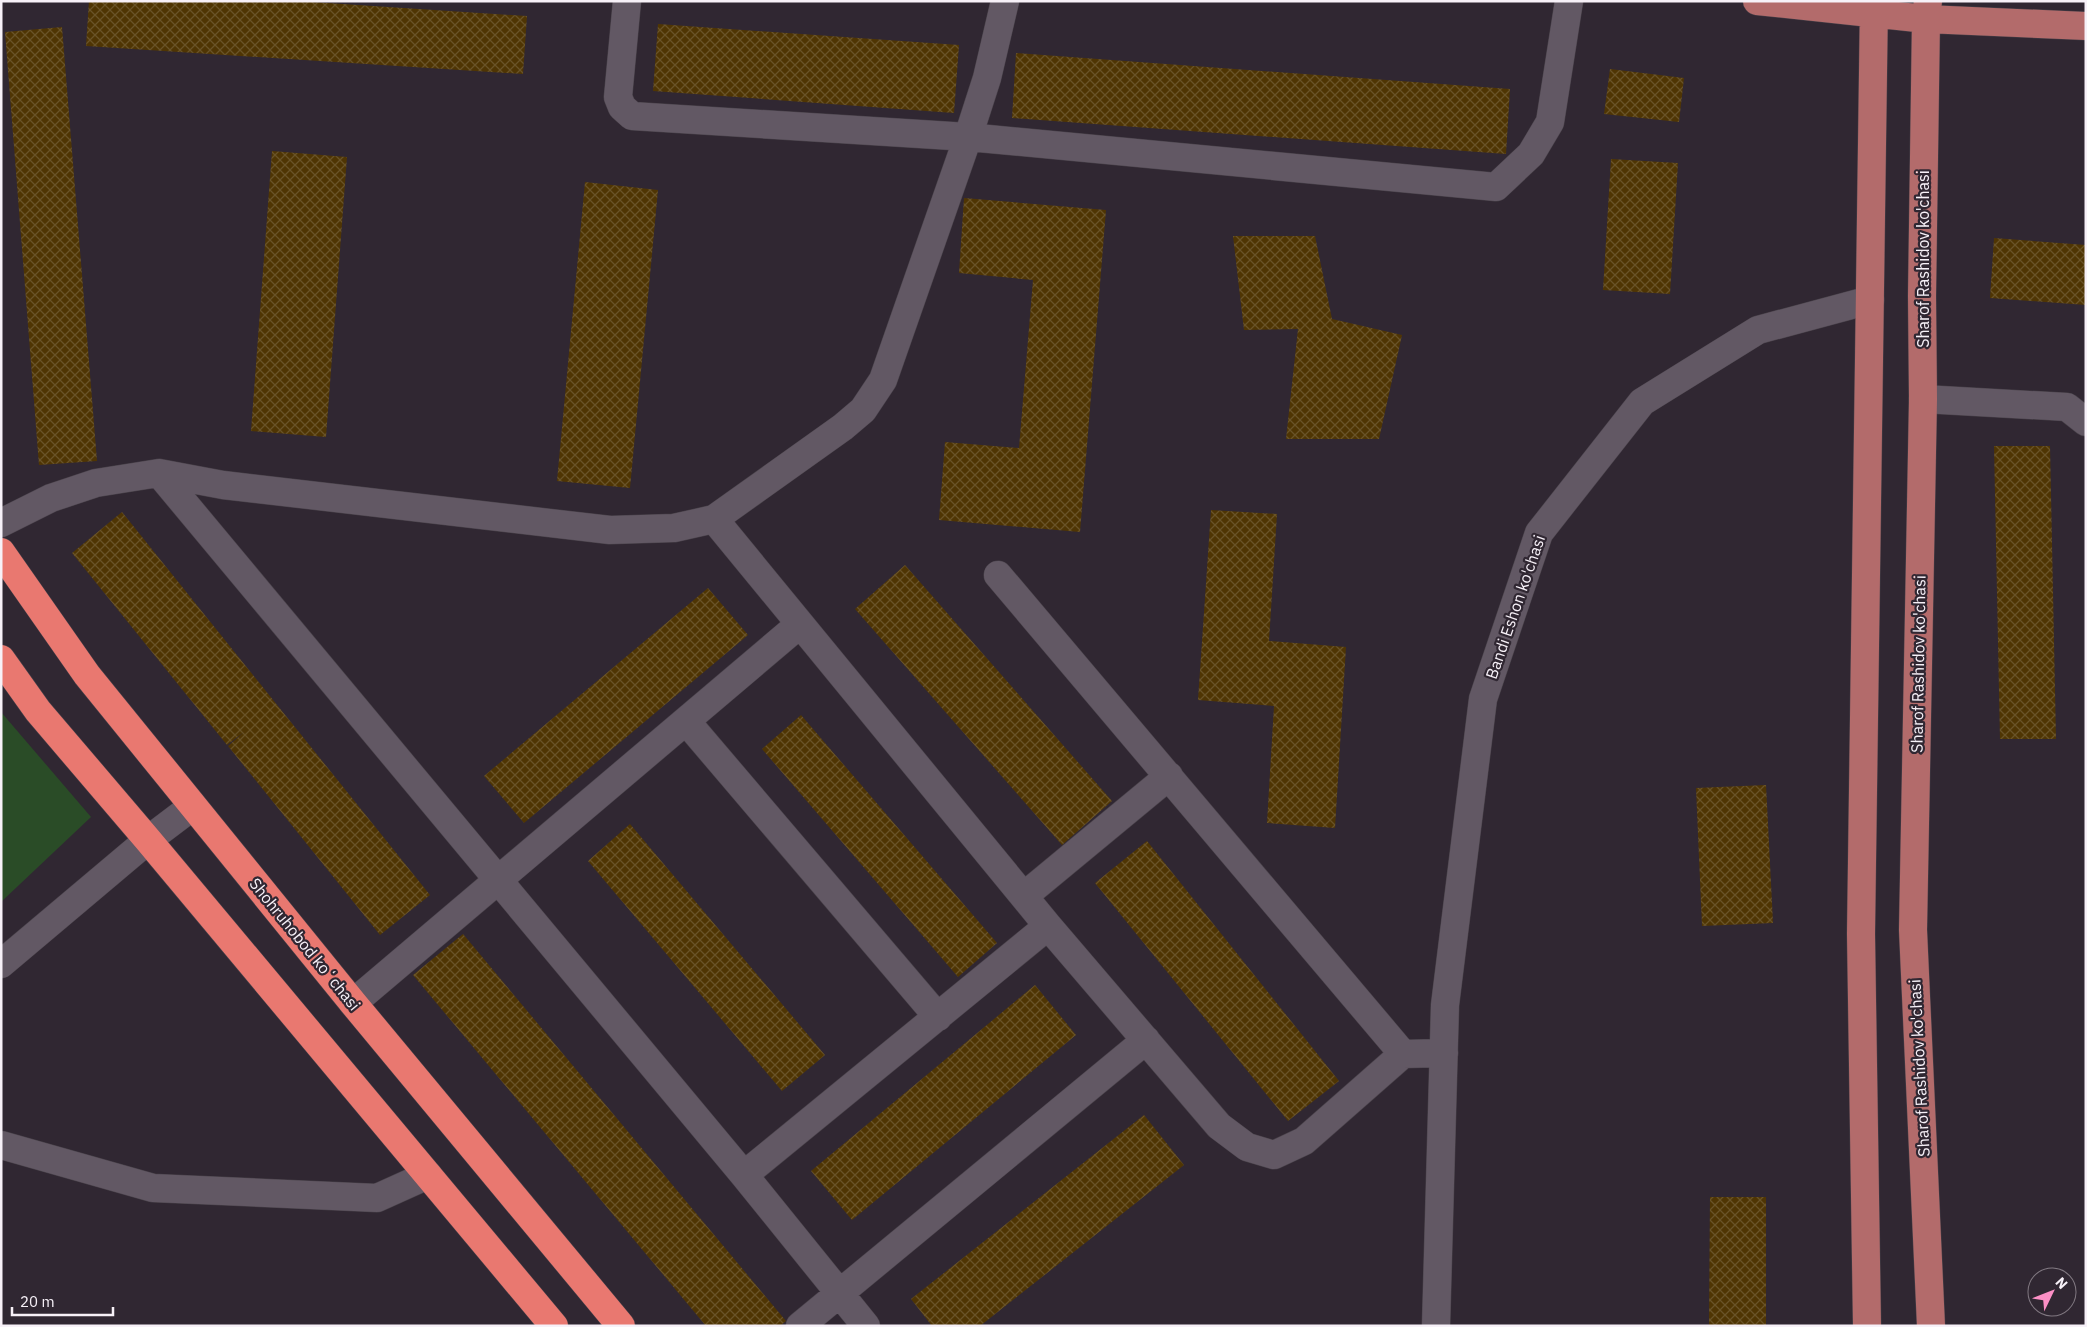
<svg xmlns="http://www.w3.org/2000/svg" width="2087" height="1327" font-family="'IBM Plex Sans',sans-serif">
<defs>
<pattern id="building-cross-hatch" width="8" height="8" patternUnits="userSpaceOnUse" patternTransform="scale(1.25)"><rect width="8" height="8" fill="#4f3503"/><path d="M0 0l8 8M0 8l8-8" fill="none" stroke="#695328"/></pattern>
</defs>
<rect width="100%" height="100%" fill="#302732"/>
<path fill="#2a4c27" d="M1,712L91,817L1,902Z"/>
<path fill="url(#building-cross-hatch)" d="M89,1H297L527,16L523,74L86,46Z
M658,24L959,45L954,113L653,91Z
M62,27L97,461L39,465L5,32Z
M1016,53L1510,89L1506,154L1012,118Z
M1610,69L1684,78L1679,122L1604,114Z
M272,151L347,157L326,437L251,431Z
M1611,159L1678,163L1670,294L1603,290Z
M585,182L658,190L630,488L557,481Z
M964,198L1106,210L1080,532L939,520L945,442L1019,448L1033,280L959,273Z
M1233,236H1315L1332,319L1402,335L1379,439H1286L1298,329L1244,330Z
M1994,238L2086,245V305L1990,298Z
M1994,446H2050L2056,739H2000Z
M1211,510L1277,514L1269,641L1346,647L1335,828L1267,823L1274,706L1198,700Z
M122,512L430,895L380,935L228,746L244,732L227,745L72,553Z
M905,565L1112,801L1062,845L855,609Z
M708,588L748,635L524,823L484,776Z
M801,715L997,943L958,977L762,749Z
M1766,785L1773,923L1702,926L1696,788Z
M630,824L825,1055L782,1091L588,861Z
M1147,841L1339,1081L1288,1121L1095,883Z
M463,934L786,1321L780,1326H706L413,975Z
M1035,985L1076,1035L852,1220L811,1171Z
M1144,1115L1184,1165L980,1326H932L911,1299Z
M1710,1197H1766V1326H1709Z"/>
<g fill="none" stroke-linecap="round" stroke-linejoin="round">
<g stroke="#49424a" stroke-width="29">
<path id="minor" d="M627,1L618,97L622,107L632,116L968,137L1496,187L1531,154L1550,122L1569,1
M1923,399L2067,407L2086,422
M159,473L744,1175L866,1326
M714,519L1048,926L1219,1126L1247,1147L1274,1155L1304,1141L1403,1054
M1,523L51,498L96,483L159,473L223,485L610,530L674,528L714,519L843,427L863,410L883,380L968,137L987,78L1005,1
M998,575L1403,1054L1444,1053
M686,721L938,1017
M1024,896L1169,776
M1,964L148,840L193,806
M353,1003L800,624
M1,1145L153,1188L377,1198L428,1175
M744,1175L1048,926
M800,1326L1146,1040
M1436,1326L1445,1005L1483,699L1539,533L1642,402L1758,330L1870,300"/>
</g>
<g stroke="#49424a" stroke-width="29">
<path id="major" d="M1757,1L1926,19L2086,26
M1928,1L1926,19L1922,296L1923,399L1913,930L1931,1326
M1867,1326L1861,934L1874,1"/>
</g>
<g stroke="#49424a" stroke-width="29">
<path id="highway" d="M1,552L87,675L353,1003L621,1326
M1,659L38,711L148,840L554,1326"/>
</g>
<use href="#minor" stroke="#625864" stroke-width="28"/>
<use href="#major" stroke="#b36b6b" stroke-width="28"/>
<use href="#highway" stroke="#e97870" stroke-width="28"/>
</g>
<g text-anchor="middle" stroke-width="4.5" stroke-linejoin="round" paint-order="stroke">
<g font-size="16" fill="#f7f1f8" stroke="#302732">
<text transform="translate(1923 259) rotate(-90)" y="6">Sharof Rashidov ko'chasi</text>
<text transform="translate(1515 607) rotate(-71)" y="6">Bandi Eshon ko'chasi</text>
<text transform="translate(1918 664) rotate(-89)" y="6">Sharof Rashidov ko'chasi</text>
<text transform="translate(305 944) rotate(51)" y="6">Shohruhobod koʻchasi</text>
<text transform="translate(1919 1068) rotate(-93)" y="6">Sharof Rashidov ko'chasi</text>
</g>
</g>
<rect width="2087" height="1327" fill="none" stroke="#f7f1f8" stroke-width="5"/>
<g transform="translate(2052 1292) rotate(47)"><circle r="24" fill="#302732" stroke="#807881"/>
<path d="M0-4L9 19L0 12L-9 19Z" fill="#fb8fc5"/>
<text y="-8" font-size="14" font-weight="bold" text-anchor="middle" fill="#f7f1f8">N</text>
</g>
<path d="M12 1307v8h101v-8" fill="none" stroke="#f7f1f8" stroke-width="2.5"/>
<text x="20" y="1307" font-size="15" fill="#f7f1f8" stroke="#302732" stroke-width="4" paint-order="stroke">20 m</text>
</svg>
